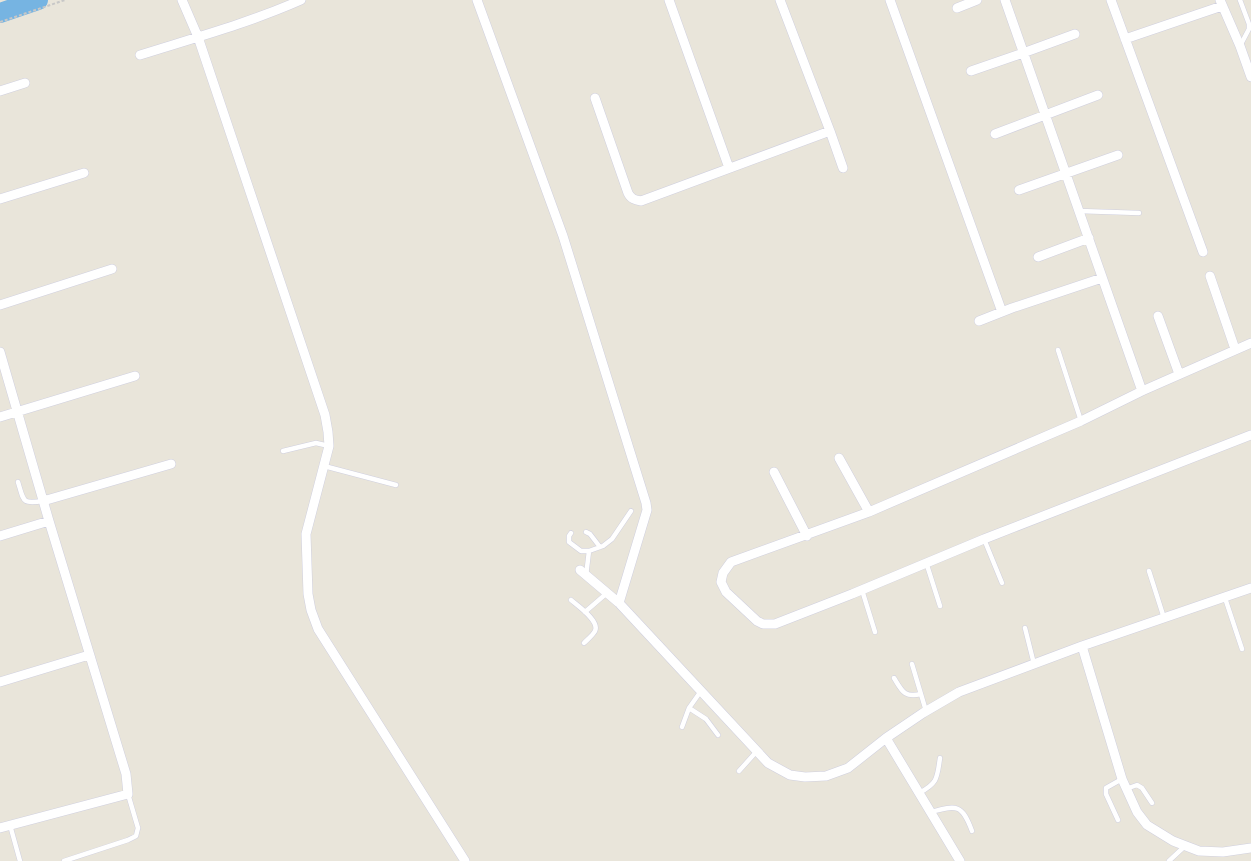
<svg xmlns="http://www.w3.org/2000/svg" width="1251" height="861" font-family="Montserrat,sans-serif">
<rect width="100%" height="100%" fill="#e9e5da"/>
<g fill="none" stroke-linecap="round" stroke-linejoin="round">
<path stroke="#76b4e2" stroke-width="20" d="M0,13L38,0"/>
<g stroke="#d0d0df" stroke-width="5.5">
<path id="lane" d="M1240,0L1249,24V29L1240,46
M1079,211L1139,213
M1058,350L1081,421
M283,451L316,443L329,446
M324,466L396,485
M18,482C24,502 22,504 43,501
M586,532L590,534L600,547
M571,533L569,536V542L581,551H589L603,546L612,539L631,511
M984,539L1002,583
M926,562L940,606
M1149,571L1164,618
M586,576L589,551
M862,590L875,632
M1225,598L1242,649
M571,600C578,606 600,621 595,631C593,635 588,639 584,643
M585,612L607,593
M1025,628L1034,664
M912,664L926,711
M894,678C902,691 904,698 921,694
M689,708L706,719L718,735
M682,727L689,708L701,691
M739,771L757,751
M1126,789L1137,785L1142,788L1152,803
M919,793C938,783 937,778 940,758
M931,812C957,805 962,804 972,831
M1118,820L1106,794V788L1122,779
M10,825L20,861
M64,861L128,840L136,836L138,828L128,794
M1169,861L1185,846"/>
</g>
<g stroke="#d0d0df" stroke-width="10">
<path id="street" d="M182,0L198,37L325,415L328,432L329,446L306,534L308,594L311,610L318,629L465,861
M477,0L563,236L646,503L647,510L619,603
M669,0L729,168
M890,0L1002,312
M1005,0L1142,391
M1111,0L1203,252
M1220,0L1240,46L1251,77
M957,8L977,0
M1125,39L1222,6
M140,55C194,38 249,23 301,0
M971,71L1023,53L1075,34
M0,91L25,83
M595,98L628,193C631,199 635,200 641,201L830,131L780,0
M830,131L843,168
M995,134L1098,95
M1019,190L1118,155
M0,199L84,173
M1038,257L1089,238
M1210,276L1235,349
M0,305L112,269
M1158,316L1179,374
M979,321L1012,308L1102,278
M1251,343L1142,391L1081,421L869,512L731,562L723,573L721,582L726,592L757,621L763,624H775L852,594L984,539L1251,435
M0,352L49,521L126,774L128,794L0,828
M0,417L135,376
M839,458L869,512
M774,472L807,536
M43,501L171,464
M0,536L49,521
M580,570L619,603L768,763L790,775L805,777L826,776L848,768L886,738L923,713L959,692L1082,646L1251,588
M1082,646L1122,779L1137,812L1147,825L1173,841L1199,851L1223,852L1251,848
M0,682L89,655
M886,738L960,861"/>
</g>
<path stroke="#c7c7c7" stroke-width="2" stroke-dasharray="3 2" stroke-linecap="butt" d="M0,22L65,0"/>
<use href="#lane" stroke="#fff" stroke-width="4.5"/>
<use href="#street" stroke="#fff" stroke-width="9"/>
</g>
</svg>
